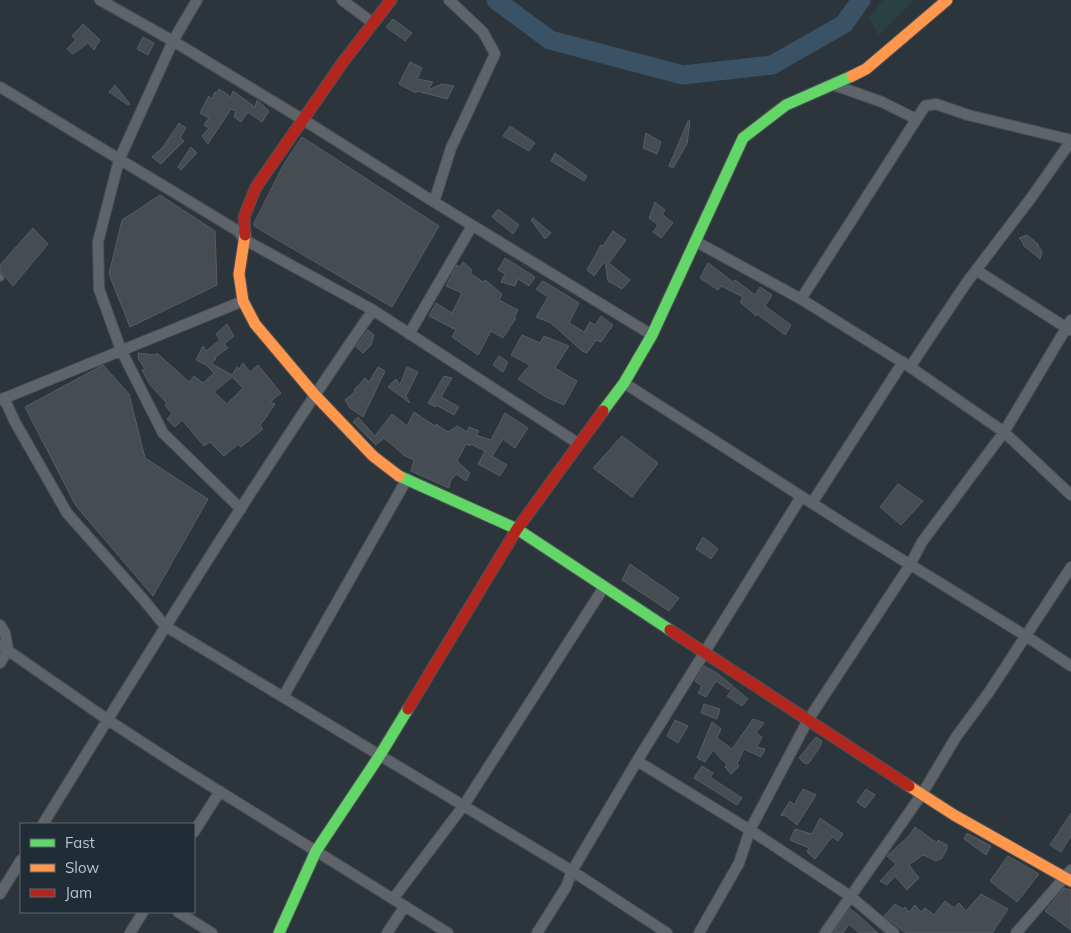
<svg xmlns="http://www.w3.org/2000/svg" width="1071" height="933" font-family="Mulish,sans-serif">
<rect width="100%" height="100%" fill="#2d353c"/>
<path fill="#2a4142" d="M883,0H914L879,35L869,18Z"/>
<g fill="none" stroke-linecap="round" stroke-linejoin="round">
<path stroke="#3a5265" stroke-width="19" d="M496,0L550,40L683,75L772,65L844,24L861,0"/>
</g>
<path fill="#454c52" stroke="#565d63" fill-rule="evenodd" d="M393,19L412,33L405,41L386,27Z
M83,24L100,40L94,50L88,43L73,54L67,49L76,39L72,36Z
M143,37L154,43L148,55L137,49Z
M410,62L422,68L417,79L433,82L428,90L442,84L454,86L447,99L417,91L416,93L399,84Z
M115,85L130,104L128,105L109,92Z
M219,89L231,97L233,91L255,107L257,100L269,111L262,122L248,112L241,122L234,117L236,111L231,109L208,144L202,136L209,128L204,125L209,118L200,113L209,96L212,99L215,92L216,94Z
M688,121H690L687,144L673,168L669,166Z
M179,123L186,128L180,138L184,141L161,164L152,157L163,147Z
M510,126L535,143L529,151L503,136Z
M646,133L661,142L657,154L643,148Z
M302,137L439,226L392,307L254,226V223L284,164Z
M191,147L197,153L181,170L178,167Z
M555,153L587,176L584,181L551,161Z
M160,195L215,231L217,285L130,327L109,274L122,220Z
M655,202L665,210L662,214L673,223L661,238L653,232L658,225L649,218Z
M498,209L519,225L513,234L492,217Z
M533,218L551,233L545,239L531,220Z
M33,228L48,244L13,286L4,275L0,273V265Z
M613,231L626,240L609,263L630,280L622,289L608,281L605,261L594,276L587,270L601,245L603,246Z
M1027,235L1039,245L1038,246L1042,251L1040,259L1023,245L1024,244L1019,238Z
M505,258L535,277L529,286L518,279L515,286L501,282L505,274L498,270Z
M463,262L472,270L470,273L483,282L485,280L502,294L499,300L518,310L514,317L516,318L503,338L491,331L478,355L452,337L456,330L429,316L436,303L452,313L462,293L446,286L457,265L460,267Z
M708,263L733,282L735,280L755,295L760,287L772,295L765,306L791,325L785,335L757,314L756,316L740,302L743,297L721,286L718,290L700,278Z
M543,281L579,303L569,323L584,332L590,322L595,325L601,316L613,325L601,342L596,340L587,353L582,351L551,323L536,317L548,297L536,289Z
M227,324L234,336L224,344L228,348L214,358L216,359L211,363L232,375L237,367L239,369L243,363L250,372L258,365L281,393L270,402L275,404L260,426L263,429L241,447L238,444L224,456L210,442L204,446L182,420L175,427L167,419L172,414L165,405L167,403L150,385L142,370L145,369L139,360L138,353L155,355L157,353L189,382L194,376L203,383L214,373L206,365L196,360L203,346L206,351L220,340L216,334ZM232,377L243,388L227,404L214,392Z
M368,330L374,335L371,345L363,353L356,347Z
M522,335L540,343L544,336L569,346L555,368L577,381L564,405L546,397L518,379L530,365L511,355Z
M499,356L508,362L503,372L493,365Z
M103,365L129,394L145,458L208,499L153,596L76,506L25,407Z
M378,367L385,371L363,417L350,408L345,400L355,392L354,390L365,378L369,382Z
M407,367L418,372L406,396L410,403L388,387L396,379L400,385Z
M444,376L452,378L441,397L459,407L454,415L436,405L435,407L428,403Z
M414,412L435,426L436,424L448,432L457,426L467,432L469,427L479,431L476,435L491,440L505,413L528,428L515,448L503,439L492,456L507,465L500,476L478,464L485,451L471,444L470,446L466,444L457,461L470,473L466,481L456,474L450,482L449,488L411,471L414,460L403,455V454L384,438L376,445L353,422L358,417L375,436L392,414L407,426Z
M622,436L658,463L632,497L593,468Z
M898,484L923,501L901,525L880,507Z
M703,537L718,549L711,559L696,549Z
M630,564L679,598L669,611L622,580Z
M704,666L717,673L733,686L729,690L716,681L706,697L698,693L702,686L695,681Z
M734,687L748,699L742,706L727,696Z
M704,704L720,709L717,719L701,713Z
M753,719L764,723L756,733L762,737L757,747L765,749L761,757L744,749L737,764L739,766L731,774L725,767L727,765L713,750L705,762L697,758L712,722L721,729L717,738L732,749Z
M675,720L688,726L678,743L667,736Z
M816,737L822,741L820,747L808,764L804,763L799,758Z
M702,766L713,773L710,777L742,798L737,805L694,778Z
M803,789L816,795L797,825L786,816L781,815L790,801L794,805Z
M866,789L875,795L865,808L857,802Z
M1071,813V836L1061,852L1050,845Z
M820,818L843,834L838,841L832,837L815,859L807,852L809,848L790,840L795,829L812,834Z
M915,827L937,843L938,840L947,845V849L942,858L936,861L923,855L909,865L919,878L907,890L895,876L887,885L880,881L896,864L887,856L909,836Z
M967,833L991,846L986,855L964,839Z
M1008,856L1039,874L1017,902L990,881Z
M1064,888L1071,890V930L1045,911Z
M981,894L1008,909L992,933H906L884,916L895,904L903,909L905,907L909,912L915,905L921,912L925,908L934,915L945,901L954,908L959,903L966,911Z
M850,909L857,914L878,933H859L849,924L843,933H833Z"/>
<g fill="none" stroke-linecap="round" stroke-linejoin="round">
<g stroke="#4c5156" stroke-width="7">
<path id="lane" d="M0,277L1,278"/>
</g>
<g stroke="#4c5156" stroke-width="12">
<path id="street" d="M100,0L173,41L302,119L434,202L652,335
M197,0L173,41L119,160L98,242L99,289L121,350L163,433L241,509
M342,0L373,23
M834,85L882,102L916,119
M0,87L238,231L245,240L373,310L579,444
M434,202L451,148L495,54L483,32L449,0
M695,241L801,299L910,367L1004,432L1071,495
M976,270L1070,330
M801,299L925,106L936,104L968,115L1071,140
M409,334L472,226
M910,367L967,282L1031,198L1071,141
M624,383L854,530L1026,636L1071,666
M4,398L15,422L67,513L143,599L165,626L572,871L667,933
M0,400L243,301
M812,503L903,362
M0,625L5,633L8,650L0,663
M0,645L108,720L177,765L448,933
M283,697L407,479
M637,761L750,830L850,896L894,933
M43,824C150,651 257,477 373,310
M194,832L220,791
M0,894L21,860
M393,899L464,805L604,587
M178,912L212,933
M130,933L143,912
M387,933L405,906
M537,933L566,887L572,871L637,761L801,497
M699,933L739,863L750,830L808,720L910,565L922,542L1004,432L1071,320
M825,933L922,794L956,737L989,692L1071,567
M1016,933L1071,870"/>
</g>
<g stroke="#4c5156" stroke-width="13">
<path id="fast" d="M603,411L624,383L652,335L743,138L786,105L852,76
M399,476L517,529L670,630
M279,933L316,851L380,755L408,709"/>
</g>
<g stroke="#4c5156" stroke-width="13">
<path id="slow" d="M852,76L866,69L947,0
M245,235L239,274L243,301L255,324L314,394L373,456L399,476
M909,786L954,815L1071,881"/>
</g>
<g stroke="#4c5156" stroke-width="13">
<path id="jam" d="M245,235L244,217L256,187L343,62L391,0
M670,630L909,786
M408,709L517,529L603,411"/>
</g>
<use href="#lane" stroke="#5e646a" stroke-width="5"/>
<use href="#street" stroke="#5e646a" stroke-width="10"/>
<use href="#fast" stroke="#63d668" stroke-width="11"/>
<use href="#slow" stroke="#ff974d" stroke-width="11"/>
<use href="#jam" stroke="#b3261e" stroke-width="11"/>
</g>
<rect x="20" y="823" width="175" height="90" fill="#202d37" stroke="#5d6973"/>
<rect x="30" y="839" width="25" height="8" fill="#63d668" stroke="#5d6973"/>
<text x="65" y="848" font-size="15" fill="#b9c3cc">Fast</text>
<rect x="30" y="864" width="25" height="8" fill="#ff974d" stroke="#5d6973"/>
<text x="65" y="873" font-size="15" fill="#b9c3cc">Slow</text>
<rect x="30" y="889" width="25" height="8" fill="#b3261e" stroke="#5d6973"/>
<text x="65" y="898" font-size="15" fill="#b9c3cc">Jam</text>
</svg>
